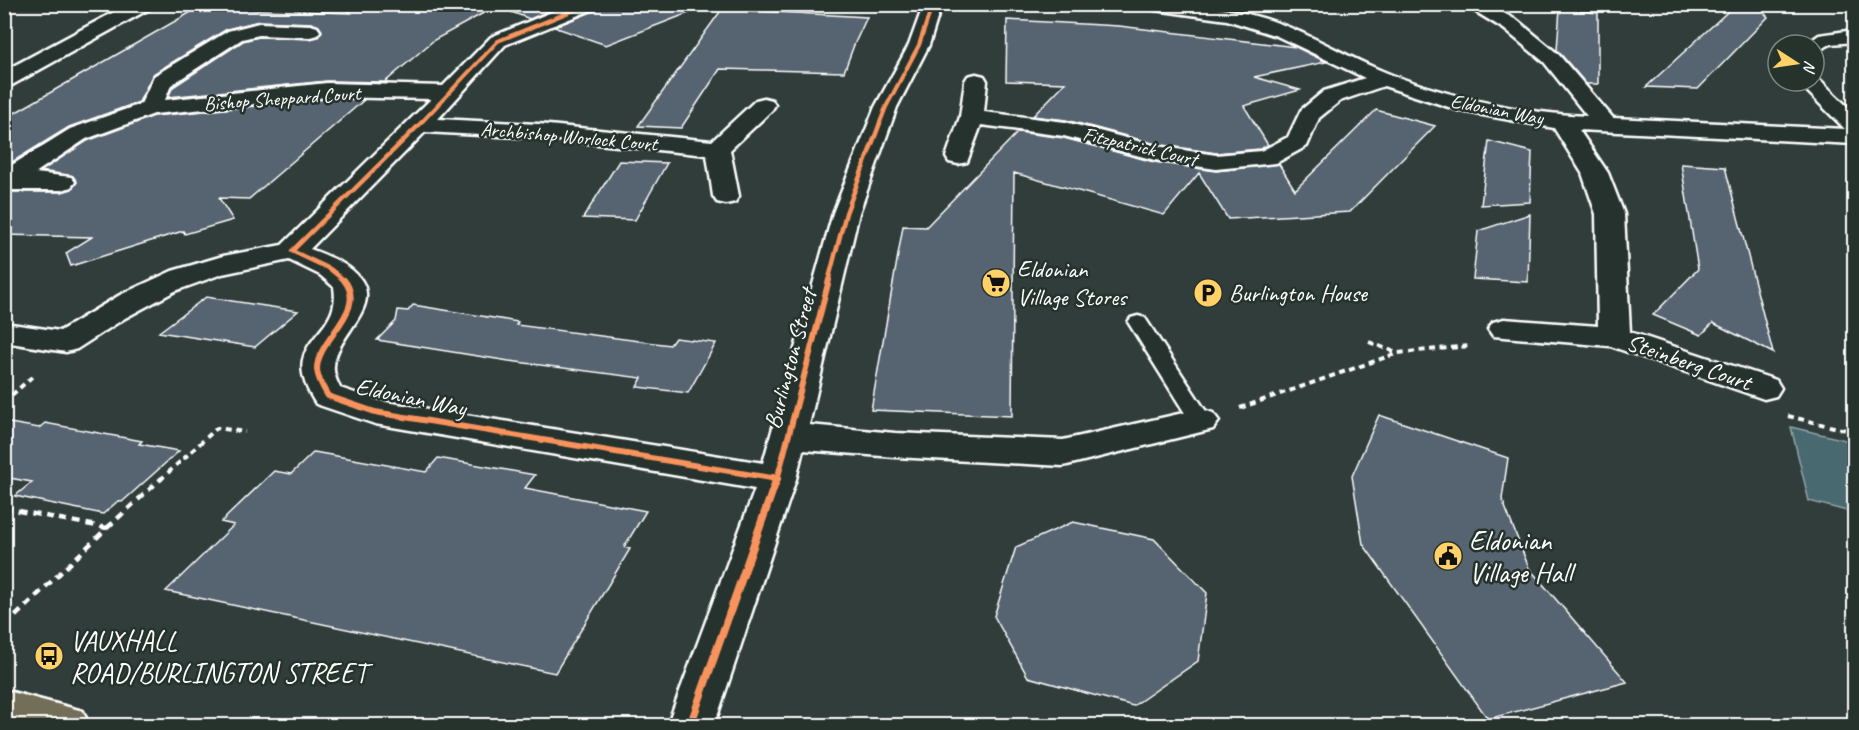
<svg xmlns="http://www.w3.org/2000/svg" width="1859" height="730" font-family="Caveat,sans-serif">
<rect width="100%" height="100%" fill="#303d3a"/>
<filter id="ink" filterUnits="userSpaceOnUse"><feTurbulence type="fractalNoise" baseFrequency=".0167" numOctaves="2"/><feDisplacementMap in="SourceGraphic" scale="12" xChannelSelector="R" yChannelSelector="G"/><feConvolveMatrix kernelMatrix="1 2 1 2 8 2 1 2 1" color-interpolation-filters="sRGB"/></filter>
<g filter="url(#ink)">
<path fill="#4a6970" stroke="#92a5a9" stroke-width="1.5" d="M1791,427L1854,442V513L1809,501Z"/>
<path fill="#566370" stroke="#fff" stroke-width="1.5" d="M340,4H500L434,40L385,82L327,81L168,97L173,87L243,41L259,37L310,39L318,37L322,31L319,26L311,23L259,21L227,29L153,74L139,102L69,127L4,167V119L198,8L351,13Z
M507,4H564L530,19L506,10Z
M600,4H703L704,7L606,45L554,27L597,10Z
M1736,4H1756L1768,17L1698,89L1646,87Z
M1560,8L1598,13V84H1586L1557,50Z
M722,9L867,17L854,45L844,72L720,69L681,128L638,126Z
M1007,20L1119,26L1296,47L1326,62L1254,77L1300,90L1244,106L1268,145L1260,149L1216,153L1156,144L1066,120L1033,116L1065,83L1006,81Z
M327,99L364,100L249,199L219,198L233,220L185,234L183,231L71,266L66,253L92,237L4,235V192H62L72,189L77,182L73,176L41,171L87,141L154,116Z
M1376,110L1435,126L1350,212L1228,219L1199,173L1164,215L1014,173L1012,416L871,410L903,226L926,227L1018,132L1064,138L1154,162L1216,171L1279,164L1295,190Z
M1489,141L1532,152L1530,202L1481,205Z
M619,161L667,163L635,220L583,218Z
M1681,164L1725,167L1773,353L1713,323L1701,335L1653,315L1698,269Z
M1530,214L1528,282L1473,279L1478,231Z
M206,297L298,311L255,347L159,332Z
M413,305L518,322L516,325L670,345L675,338L716,343L688,393L637,387L642,378L509,361L377,340L396,321L398,310L408,311Z
M1379,415L1508,458L1502,499L1529,568L1627,682L1488,719L1363,544L1352,476Z
M4,422L39,428L45,423L142,441L139,444L179,451L122,502L118,501L103,514L15,496L32,482L4,477Z
M314,452L426,472L438,458L535,475L525,488L646,511L624,547L630,549L555,673L166,591L234,525L221,522L274,471L291,474Z
M1073,522L1154,539L1207,593L1198,661L1133,706L1028,677L994,616L1016,547Z"/>
<g fill="none" stroke-linecap="round" stroke-linejoin="round">
<g stroke="#fff" stroke-width="5">
<path id="service" d="M1138,316L1145,318L1209,416L1212,421L1209,426L1201,429L1193,426L1128,322L1131,318Z"/>
</g>
<g stroke="#fff" stroke-width="5">
<path id="minor" d="M571,4H598L596,8L505,45L438,119L538,124L712,141L756,100L764,98L772,100L775,105L772,110L730,150L739,196L735,202L726,204L717,202L713,196L707,155L538,138L425,132L310,249C323,254 337,259 348,267C395,301 336,331 334,366C333,374 337,381 340,388L379,401L763,463L833,213L875,107L909,45L922,9L921,4H939L940,9L929,45L897,107L859,213L809,425L895,433L1063,440L1201,409L1213,413L1219,421L1213,429L1063,466L895,457L803,450L796,479L714,726H667L755,489L375,424L316,404C274,338 343,339 334,287L320,275L289,260L222,274L175,291L125,318L77,349L66,352L4,342V323L60,331L120,295L172,271L223,256L282,245L431,99L327,97L154,114L86,139L35,173L71,177L75,182L71,187L62,190H4V170L70,129L141,104L154,76L228,31L259,23L310,25L317,27L320,31L317,35L310,37L259,35L242,39L171,85L165,100L327,83L443,86L491,37Z
M1146,4C1198,4 1244,8 1293,29C1326,43 1358,62 1392,75C1454,98 1522,113 1587,116L1544,62L1504,29L1463,4H1487L1518,21L1558,54L1613,118L1845,129L1797,81H1814L1816,76L1854,113V144L1579,130L1608,173L1624,214L1630,332L1776,380L1781,388L1776,396L1764,399L1610,346L1493,336L1488,329L1493,322L1504,319L1598,326L1596,214L1582,173L1554,128L1461,111L1384,86L1340,101L1319,118L1307,146L1276,163L1216,169L1155,160L1064,136L981,125L967,162L958,164L949,162L946,157L960,117L965,81L968,76L976,74L984,76L987,81L984,112L1065,122L1156,146L1216,155L1261,151L1288,137L1301,110L1324,91L1365,78L1277,36L1227,20L1155,10L1148,8Z
M1854,30V42L1831,44L1814,52V45H1805L1819,35Z"/>
</g>
<g stroke="#fff" stroke-width="5">
<path id="tertiary" d="M129,4H153L151,8L12,85L4,86V71Z"/>
</g>
<g stroke="#fff" stroke-width="5">
<path id="primary" d="M4,690L83,711L89,726H4Z"/>
</g>
<path stroke="#fff" stroke-width="4" stroke-dasharray="6 4.5" stroke-linecap="butt" d="M1369,342L1397,353
M4,402L35,374
M1240,408L1398,353L1469,346
M1788,416L1854,432
M160,480L217,428L245,432"/>
<path stroke="#fff" stroke-width="4.5" stroke-dasharray="8 6" stroke-linecap="butt" d="M4,508L107,528L4,627
M107,528L162,478"/>
<use href="#service" fill="#26332d" fill-rule="evenodd"/>
<use href="#minor" fill="#26332d" fill-rule="evenodd"/>
<use href="#tertiary" fill="#26332d" fill-rule="evenodd"/>
<use href="#primary" fill="#726e59" fill-rule="evenodd"/>
<g stroke="#26332d" stroke-width="6">
<path id="cycleway-far3" d="M419,125L498,41L589,4
M879,125L886,107L919,45L931,9L930,4"/>
</g>
<g stroke="#26332d" stroke-width="8">
<path id="cycleway-far2" d="M346,282L330,269L292,251L421,123
M828,282L846,213L880,123"/>
</g>
<g stroke="#26332d" stroke-width="10">
<path id="cycleway-far1" d="M344,280C369,311 316,339 317,370C318,379 323,388 328,396L375,412L777,479
M777,480L829,280"/>
</g>
<g stroke="#26332d" stroke-width="11">
<path id="cycleway" d="M773,478L777,479
M690,726L777,478"/>
</g>
<use href="#cycleway-far3" stroke="#f8935d" stroke-width="4"/>
<use href="#cycleway-far2" stroke="#f8935d" stroke-width="4.5"/>
<use href="#cycleway-far1" stroke="#f8935d" stroke-width="6"/>
<use href="#cycleway" stroke="#f8935d" stroke-width="8"/>
</g>
</g>
<defs>
<g id="supermarket-disc" transform="scale(1.5)"><circle r="9.5" fill="#ffd166" stroke="#26332d"/><path d="M-6-5.5h2.5l.6 2H6L4.5 2H-2.5L-4.4-4H-6ZM-1.5 3.2a1.3 1.3 0 1 0 .1 0ZM3 3.2a1.3 1.3 0 1 0 .1 0Z" fill="#111"/></g>
<g id="parking-disc" transform="scale(1.5)"><circle r="9.5" fill="#ffd166" stroke="#26332d"/><path d="M-3.5-5.5H1a3.5 3.5 0 0 1 0 7H-1V5.5H-3.5ZM-1-3.4V-.6H.8a1.4 1.4 0 0 0 0-2.8Z" fill="#111"/></g>
<g id="civic-disc" transform="scale(1.5)"><circle r="9.5" fill="#ffd166" stroke="#26332d"/><path d="M-.6-6.5H3V-4.5H.6V-3L4-1V1h2V6H-6V1h2V-1L-.6-3ZM-1.2 2.5V6h2.4V2.5Z" fill="#111"/></g>
<g id="bus-disc" transform="scale(1.5)"><circle r="9.5" fill="#ffd166" stroke="#26332d"/><path d="M-5-6H5V4H4V6H2V4H-2V6H-4V4H-5ZM-3.5-4V0h7V-4ZM-3.5 1.2v1.5H-2V1.2ZM2 1.2v1.5H3.5V1.2Z" fill="#111"/></g>
</defs>
<g fill-rule="evenodd">
<use href="#supermarket-disc" x="996" y="283"/>
<use href="#parking-disc" x="1208" y="293"/>
<use href="#civic-disc" x="1448" y="556"/>
<use href="#bus-disc" x="49" y="656"/>
</g>
<g text-anchor="middle" stroke-width="5" stroke-linejoin="round" paint-order="stroke">
<g font-size="20" fill="#fff" stroke="#26332d">
<text transform="translate(282 98) rotate(-4)" y="7">Bishop Sheppard Court</text>
<text transform="translate(1497 109) rotate(11)" y="7">Eldonian Way</text>
<text transform="translate(569 136) rotate(5)" y="7">Archbishop Worlock Court</text>
<text transform="translate(1140 146) rotate(13)" y="7">Fitzpatrick Court</text>
</g>
<g font-size="24" fill="#fff" stroke="#26332d" text-anchor="start">
<text x="1017" y="277">Eldonian<tspan x="1017" dy="28">Village Stores</tspan></text>
<text x="1229" y="301">Burlington House</text>
</g>
<g font-size="24" fill="#fff" stroke="#26332d">
<text transform="translate(790 359) rotate(-75)" y="8">Burlington Street</text>
<text transform="translate(1689 362) rotate(19)" y="8">Steinberg Court</text>
<text transform="translate(411 397) rotate(12)" y="8">Eldonian Way</text>
</g>
<g font-size="28" fill="#fff" stroke="#26332d" text-anchor="start">
<text x="1469" y="550">Eldonian<tspan x="1469" dy="32">Village Hall</tspan></text>
<text x="70" y="650">VAUXHALL<tspan x="70" dy="32">ROAD/BURLINGTON STREET</tspan></text>
</g>
</g>
<rect width="1859" height="730" fill="none" stroke="#26332d" stroke-width="24"/>
<rect x="12" y="12" width="1835" height="706" fill="none" stroke="#fff" stroke-width="2" filter="url(#ink)"/>
<g transform="translate(1796 63) rotate(102)"><circle r="28" fill="#26332d" stroke="#7d8581" stroke-width="1.5"/>
<path d="M0-4.5L10 22L0 15L-10 22Z" fill="#ffd166"/>
<text y="-9" font-size="16" font-weight="bold" text-anchor="middle" fill="#ffffff">N</text>
</g>
</svg>
